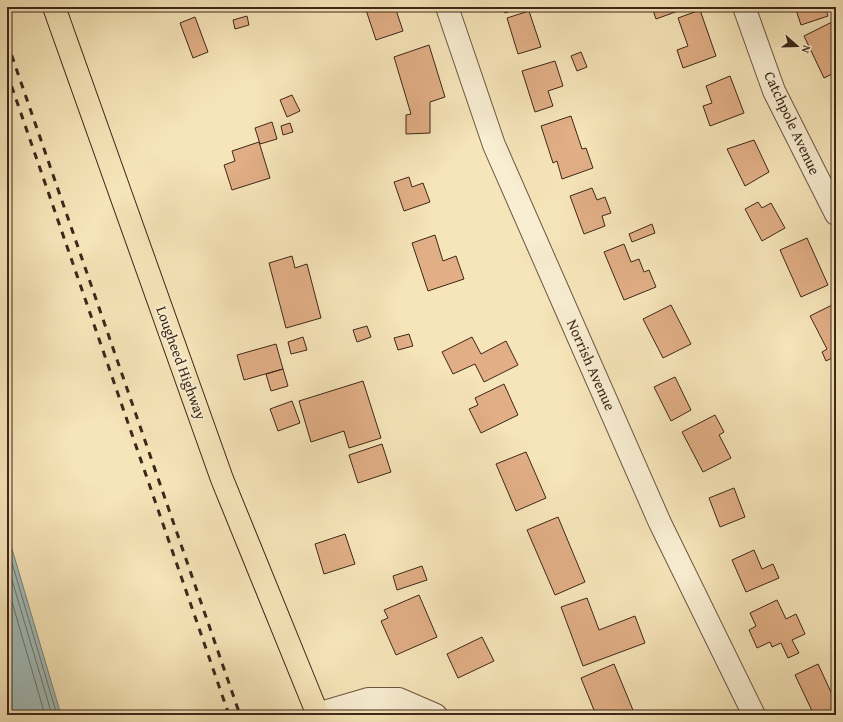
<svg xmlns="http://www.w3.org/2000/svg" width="843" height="722" font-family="'Gentium Book Plus',serif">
<rect width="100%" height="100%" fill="#f6e5b9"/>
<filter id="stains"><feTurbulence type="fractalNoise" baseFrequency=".005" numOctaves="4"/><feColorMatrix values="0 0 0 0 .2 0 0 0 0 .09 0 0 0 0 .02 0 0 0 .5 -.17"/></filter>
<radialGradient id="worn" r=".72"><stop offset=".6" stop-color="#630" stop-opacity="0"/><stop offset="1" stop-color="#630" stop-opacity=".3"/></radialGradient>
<path fill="#a1bcba" stroke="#79807a" d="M7,532L61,715H7Z"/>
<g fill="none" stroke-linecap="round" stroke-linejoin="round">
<path stroke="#6f726a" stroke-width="1" d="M7,546L57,715
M7,563L52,715
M7,585L45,715"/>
</g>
<path fill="#e1ae85" stroke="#3d271a" d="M365,7H395L403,31L376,40Z
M503,7H523L505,13Z
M652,7H689L656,19Z
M795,7H825L828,16L801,25Z
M700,10L716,56L683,68L677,50L688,46L678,18Z
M529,11L541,47L518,54L507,18Z
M247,16L249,25L235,29L233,20Z
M195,17L208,52L193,58L180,23Z
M836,20V72L824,78L804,36Z
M429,45L445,97L430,102V133L406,134V115L411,114L394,57Z
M581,52L587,67L577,71L571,56Z
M555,61L563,86L548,91L553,106L535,112L522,71Z
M730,76L744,113L710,126L703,106L712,103L706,86Z
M292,95L300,111L287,117L280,100Z
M571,116L582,149L586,148L593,168L562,179L557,161L553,163L541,126Z
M272,122L277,139L260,144L255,128Z
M290,123L293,132L283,135L281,126Z
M754,140L769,172L745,186L727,149Z
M259,142L270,178L232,190L224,165L235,161L232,151Z
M409,177L412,187L423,183L430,202L404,211L394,182Z
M592,188L597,200L605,197L611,213L602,216L605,226L584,234L570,196Z
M758,202L762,208L771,203L785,228L762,241L745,209Z
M652,224L655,233L632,242L629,234Z
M435,235L443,261L456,256L464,279L428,291L412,243Z
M807,238L828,285L801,297L780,250Z
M624,244L631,262L639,259L644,272L649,270L656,287L624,300L604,252Z
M292,256L295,268L307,264L321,318L286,328L269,263Z
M836,303V356L826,361L822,352L827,349L810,316Z
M671,305L691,344L663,358L643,319Z
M367,326L371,337L357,342L353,330Z
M409,334L413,346L398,350L394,338Z
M303,337L307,350L291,354L288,342Z
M472,337L481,354L506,341L518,365L484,382L475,364L453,374L442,352Z
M276,344L283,369L244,380L237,355Z
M283,369L288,386L271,391L266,374Z
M675,377L691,410L671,421L654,387Z
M836,377V387L832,379Z
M363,381L381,438L349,448L344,431L311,442L299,401Z
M504,384L518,415L481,433L469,409L478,405L475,398Z
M292,401L300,423L278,431L270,409Z
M715,415L724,432L719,435L731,458L703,472L682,432Z
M382,444L391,472L358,483L349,455Z
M526,452L546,498L516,511L496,464Z
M734,488L745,517L720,527L709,498Z
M558,517L585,582L555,595L527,530Z
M345,534L355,564L324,574L315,544Z
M754,550L762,569L773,564L779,578L746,592L732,560Z
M422,566L427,580L397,590L393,576Z
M419,595L437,637L396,655L381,621L388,618L384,610Z
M587,598L599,630L635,616L645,643L583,666L561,607Z
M777,600L786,619L796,614L805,634L792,640L799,653L788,658L781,643L772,647L770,642L757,648L749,630L756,626L750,613Z
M482,637L494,661L458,678L447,654Z
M836,643V657L831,646Z
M614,664L635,715H596L581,678Z
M818,664L836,703V708L821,715H814L795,675Z"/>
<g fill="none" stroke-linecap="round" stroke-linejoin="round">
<g stroke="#6b5642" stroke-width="24">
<path id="minor" d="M447,7L494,145L660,523L754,715
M744,7L774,91L836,214
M317,714L368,699H399L436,715"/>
</g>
<g stroke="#3d271a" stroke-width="24">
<path id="major" d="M54,7L222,479L318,715"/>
</g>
<use href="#minor" stroke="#f9eed2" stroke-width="22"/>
<use href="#major" stroke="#f6e5b9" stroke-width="22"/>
<path stroke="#3d271a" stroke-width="3" stroke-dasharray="7 7" stroke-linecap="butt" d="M7,42L240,715
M7,73L229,715"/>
</g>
<g text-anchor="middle" stroke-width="4" stroke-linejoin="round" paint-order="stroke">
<g font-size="15" fill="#3d271a" stroke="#f9eed2">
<text transform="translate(792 123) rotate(65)" y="5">Catchpole Avenue</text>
<text transform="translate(181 363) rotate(70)" y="5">Lougheed Highway</text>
<text transform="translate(591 365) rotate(66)" y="5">Norrish Avenue</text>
</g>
</g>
<rect width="843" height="722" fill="none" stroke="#f6e5b9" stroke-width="24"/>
<rect x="8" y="8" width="827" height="706" fill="none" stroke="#3d271a" stroke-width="2"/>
<rect x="12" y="12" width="819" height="698" fill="none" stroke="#3d271a"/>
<g transform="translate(797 46) rotate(110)" stroke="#f9eed2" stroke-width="3" paint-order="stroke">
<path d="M0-3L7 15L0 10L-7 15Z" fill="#3d271a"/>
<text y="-6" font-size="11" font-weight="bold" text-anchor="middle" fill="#3d271a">N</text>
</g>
<rect width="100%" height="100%" filter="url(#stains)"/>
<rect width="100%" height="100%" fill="url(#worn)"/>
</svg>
